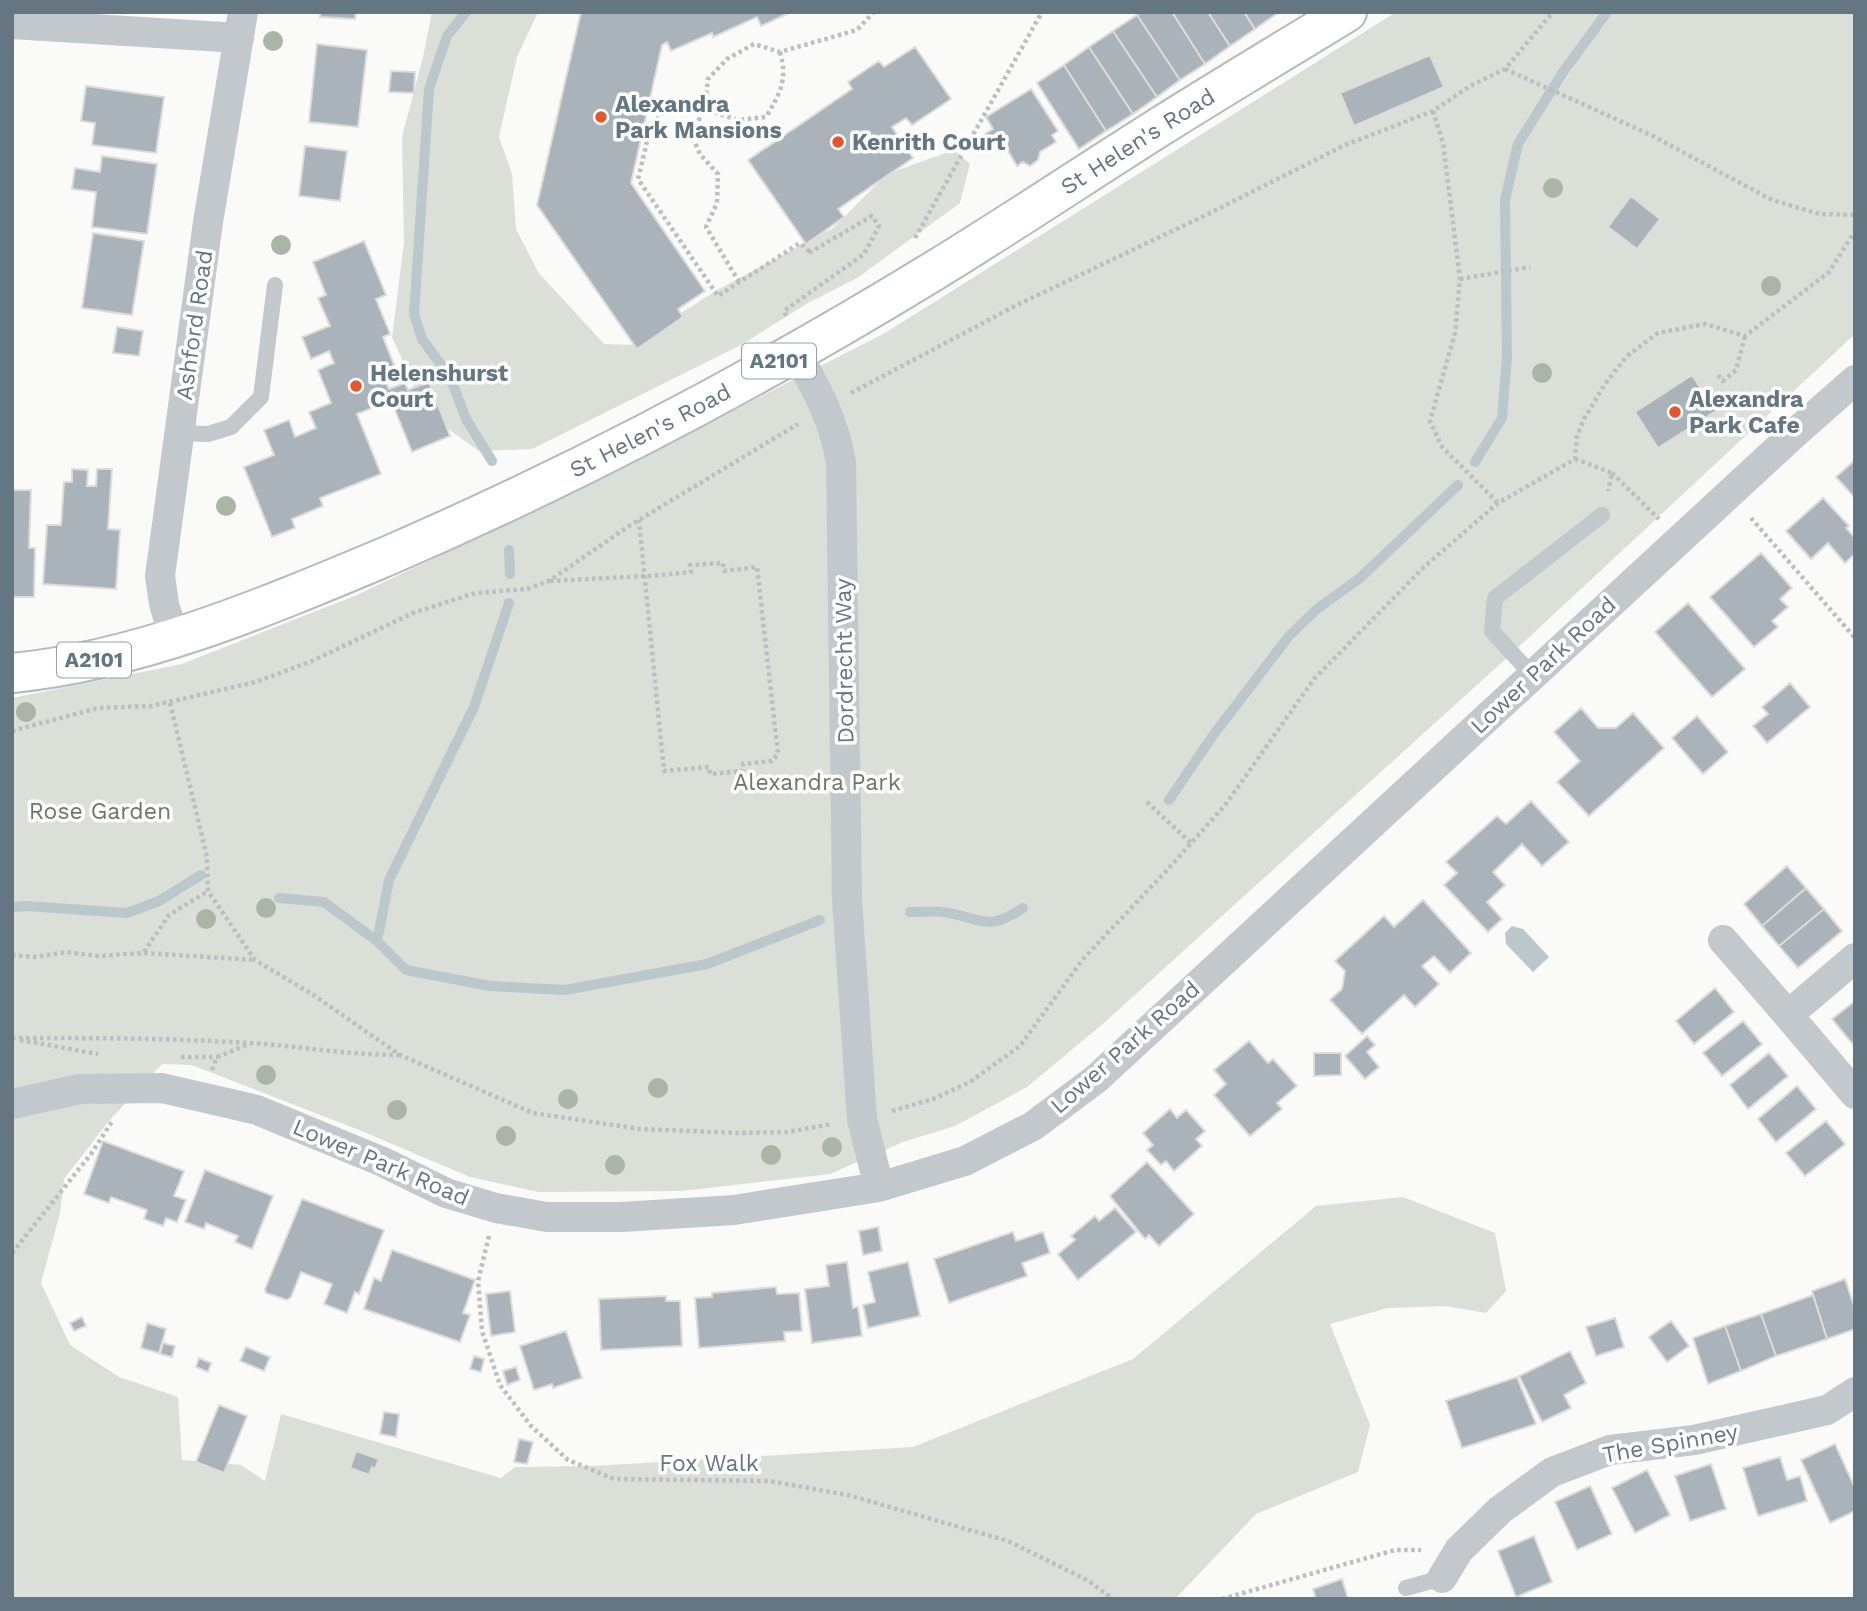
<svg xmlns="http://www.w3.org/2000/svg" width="1867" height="1611" font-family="'Work Sans',sans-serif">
<rect width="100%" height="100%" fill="#fafaf8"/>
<path fill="#dadfd7" d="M432,12H538L517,57L499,137L512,174L516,229L538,272L604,344L631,345L719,289L833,228L887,174L954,150L970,164L960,203L857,278L808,303L741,345L532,449L479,451L426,413L392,337L404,242L402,137L423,57Z
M1396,12H1855V334L1510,655L1105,1022L1027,1087L955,1126L903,1142L830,1174L682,1191L539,1192L470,1177L364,1132L192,1065L162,1064L108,1122L64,1179L60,1213L41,1283L70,1345L119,1377L178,1397L182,1460L241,1465L265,1481L281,1414L501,1478L515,1467L593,1466L913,1447L1133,1359L1316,1206L1403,1197L1495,1233L1506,1291L1486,1313L1446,1306L1388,1308L1330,1324L1370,1425L1358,1472L1256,1514L1175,1599H12V698L182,664L357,595L583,487L885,333Z"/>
<path fill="#bbc7cb" d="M1512,926L1523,929L1549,957L1533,972L1506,944L1505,933Z"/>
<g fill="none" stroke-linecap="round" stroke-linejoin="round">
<path stroke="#bbc7cb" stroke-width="10" d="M466,12L447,36L429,89L414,314L422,339L450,377L466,419L492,461
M1475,462L1502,418L1507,357L1505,200L1518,144L1563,72L1607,12
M509,550L510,574
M1169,800L1214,734L1289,636L1317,609L1360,578L1458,485
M279,898L324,902L377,941L406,970L490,986L565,990L707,964L820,920
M12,907L27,906L127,913L159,901L201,875
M910,912C923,912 937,910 949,913C985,920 988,931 1023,908
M377,941L389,880L474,707L509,603"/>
</g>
<path fill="#aab3b9" stroke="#dcdcda" stroke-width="2" d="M321,12H356L355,19L320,17Z
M581,12H791L761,26L757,17L713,37L712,33L671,51L667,42L662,45L631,183L705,291L678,309L683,317L637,349L537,205Z
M1141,12H1172L1205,64L1180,80L1137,15Z
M1172,12H1208L1230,46L1205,64Z
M1208,12H1244L1255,29L1230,46Z
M1244,12H1279L1255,29Z
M1137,15L1180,80L1157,97L1113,31Z
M1113,31L1157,97L1133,114L1089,47Z
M317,44L367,50L358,127L309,122Z
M915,47L951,99L912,125L906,118L892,127L913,158L838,209L844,217L806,244L748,160L852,89L848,82L879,61L884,67Z
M1089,47L1133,114L1106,131L1064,65Z
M1430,55L1444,87L1354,126L1340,93Z
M1064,65L1106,131L1079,149L1037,83Z
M391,71L415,72L414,93L389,92Z
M86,86L164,97L156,153L92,145L95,123L81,121Z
M1031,89L1058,131L1052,135L1056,142L1040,152L1038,160L1030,166L1023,162L1017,166L1004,144L995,150L985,134L993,129L986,117Z
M305,146L347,151L340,201L299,196Z
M102,156L157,164L147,234L92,227L96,192L72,189L75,168L100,172Z
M1631,196L1660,219L1637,249L1608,227Z
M93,233L144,241L132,315L82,308Z
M364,241L386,295L376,299L390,334L383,337L396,370L383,375L389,389L405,383L408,390L429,382L450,436L412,452L391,400L357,414L381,474L320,498L323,506L292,519L295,528L272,537L244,467L274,455L264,430L289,420L295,437L316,428L309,412L331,403L318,370L334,363L329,351L311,359L302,337L330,326L318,298L326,295L313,262Z
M117,327L143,331L139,356L113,353Z
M1692,375L1716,411L1658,448L1635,412Z
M1855,460V498L1836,477Z
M72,469L88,470L87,486H96L97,469H112L108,529L120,530L116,589L43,584L47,525H61L64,482H72Z
M12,490H31L29,548H35L34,597H12Z
M1823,498L1849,526L1846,528L1855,538V554L1845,563L1828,543L1811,559L1786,531Z
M1761,553L1792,588L1780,599L1788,607L1772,621L1778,627L1754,647L1710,597Z
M1688,603L1745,669L1712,697L1655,632Z
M1790,683L1810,707L1767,743L1753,726L1768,714L1762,707Z
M1581,708L1598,728H1616L1633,713L1664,748L1589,816L1557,782L1580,761L1554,732Z
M1697,716L1728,752L1703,774L1672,738Z
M1531,801L1569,842L1542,866L1522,844L1493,872L1505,885L1487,902L1502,919L1488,932L1444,885L1457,873L1446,862L1497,816L1506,824Z
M1787,866L1806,888L1762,926L1744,904Z
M1806,888L1824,909L1779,946L1762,926Z
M1423,900L1471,953L1450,973L1434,956L1422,966L1439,984L1415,1007L1404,995L1362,1034L1330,1000L1342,989L1345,971L1335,961L1384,916L1394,927Z
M1824,909L1842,931L1798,968L1779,946Z
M1715,988L1734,1012L1694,1044L1676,1021Z
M1855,1001V1047L1832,1019Z
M1743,1021L1762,1044L1722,1076L1703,1053Z
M1367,1036L1375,1045L1367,1052L1379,1067L1365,1079L1345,1056Z
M1249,1041L1268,1063L1273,1059L1297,1086L1277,1103L1282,1109L1250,1136L1214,1095L1226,1084L1214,1070Z
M1314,1053H1341V1075L1314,1076Z
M1769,1053L1788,1076L1748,1109L1730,1085Z
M1797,1086L1816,1109L1776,1142L1758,1119Z
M1170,1109L1177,1118L1186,1110L1205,1131L1196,1139L1202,1146L1174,1171L1166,1161L1161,1165L1147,1150L1153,1145L1143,1133Z
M1826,1121L1845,1144L1805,1176L1786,1153Z
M103,1141L184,1171L174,1196L186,1200L177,1222L166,1218L163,1226L144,1219L147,1210L111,1197L109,1203L84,1194Z
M1147,1162L1194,1214L1159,1246L1149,1235L1145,1239L1110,1196Z
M205,1170L273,1196L252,1249L235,1242L238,1236L206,1223L204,1229L185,1222Z
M302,1199L384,1230L359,1294L355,1292L347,1313L324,1304L332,1284L301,1272L291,1297L287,1300L266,1293L265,1289Z
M1115,1208L1136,1232L1078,1280L1058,1254L1075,1240L1071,1236L1095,1216L1099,1221Z
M878,1227L882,1251L863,1255L859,1231Z
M1013,1232L1016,1241L1043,1232L1050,1253L1022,1263L1027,1276L949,1303L934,1259Z
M392,1250L475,1280L463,1313L470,1315L460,1342L364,1309L374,1278L381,1281Z
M847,1262L853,1308L858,1307L862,1336L812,1343L805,1289L829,1286L826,1265Z
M908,1262L920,1316L868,1328L863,1305L875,1302L868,1272Z
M1845,1279L1855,1309V1329L1827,1339L1812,1291Z
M776,1287L777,1294L799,1293L802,1331L784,1332L785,1341L699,1348L695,1298L712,1297V1293Z
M510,1291L515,1332L491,1336L486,1294Z
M1813,1295L1827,1339L1776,1356L1761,1314Z
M666,1296V1301H680L682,1346L601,1350L599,1299Z
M1761,1314L1776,1356L1741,1371L1725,1326Z
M82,1317L86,1326L74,1331L70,1323Z
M1615,1318L1624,1347L1596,1356L1586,1327Z
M1671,1321L1689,1346L1667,1362L1649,1337Z
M147,1323L166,1329L159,1353L141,1348Z
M1725,1326L1741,1371L1708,1384L1693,1338Z
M566,1331L582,1378L553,1388L552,1384L534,1390L520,1346Z
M163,1343L175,1346L172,1357L160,1354Z
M246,1347L270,1357L264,1371L240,1361Z
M1570,1351L1586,1383L1564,1395L1571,1408L1542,1422L1519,1376Z
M474,1356L484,1359L481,1372L470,1369Z
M199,1358L211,1363L208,1372L196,1367Z
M516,1367L520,1380L507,1385L503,1371Z
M1517,1377L1536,1424L1462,1448L1446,1401Z
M219,1405L247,1416L224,1473L196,1462Z
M384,1412L399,1414L396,1437L380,1434Z
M519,1439L533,1442L527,1464L514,1462Z
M1835,1444L1855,1488V1511L1830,1523L1801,1460Z
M356,1451L379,1459L375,1469L372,1467L369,1475L350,1468Z
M1780,1457L1787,1480L1800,1476L1807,1501L1758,1516L1743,1468Z
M1711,1464L1726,1509L1690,1521L1675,1476Z
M1647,1470L1670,1515L1635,1533L1612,1488Z
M1590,1486L1612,1534L1577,1550L1555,1502Z
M1534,1536L1552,1582L1516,1597L1498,1551Z
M1342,1579L1348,1599H1316L1313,1589Z"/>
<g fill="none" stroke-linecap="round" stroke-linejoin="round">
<g stroke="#b5babe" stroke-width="42">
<g id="primary">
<path id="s1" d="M12,673C139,661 268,606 385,557C573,476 757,379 932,272C1009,225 1085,174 1161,126C1223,87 1285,50 1347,12"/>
</g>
</g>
<path stroke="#bbbfc2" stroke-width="4.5" stroke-dasharray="3.5 3.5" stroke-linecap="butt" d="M780,52C788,79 780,94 766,117L738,120L692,105L665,111L651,125L638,179L718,296L800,243L810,252
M1505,69L1651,135L1772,200L1820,214L1855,215
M1433,111L1443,143L1460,279L1455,333L1430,421L1442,447L1498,503
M915,238L1042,12
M1460,279L1530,267
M739,282L706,227L717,203L718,174L700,154L693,138L706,99L708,79L727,59L754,44L780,52L857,30L873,13
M786,316L784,311L864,254L879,226L872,216L809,253
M1718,375L1723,381L1736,370L1745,336
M851,393L1015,306L1208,214L1345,145L1433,111L1470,86L1505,69L1553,12
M1575,459L1612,473L1608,491
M1612,473L1659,519
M1751,518L1855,638
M550,581L644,576H649L691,572L690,565L723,563L724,571L757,567L778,754L772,761L743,764V771L710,774L709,767L664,771L639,520
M170,703L207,857L208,891L255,960L312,994L400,1055L533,1113L640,1129L738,1133L787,1132L832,1124
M12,731L98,708L151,706L256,682L312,661L413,613L475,593L527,589L549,581L629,526L798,424
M1147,802L1191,843
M144,952L169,915L208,891
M12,955L35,957L67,952L97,956L144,953L255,960
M12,1038C91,1038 170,1038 249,1043C299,1046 348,1055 399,1055
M20,1040L98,1054
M181,1057H217
M212,1070L217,1057L249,1044
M892,1111L933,1099L970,1082L1020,1046L1083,959L1169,868L1226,804L1314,679L1424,567L1498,503L1575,459L1577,437L1584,419L1605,384L1627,356L1658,333L1705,324L1745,336L1829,272L1855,231
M489,1236L478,1281L482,1331L500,1385L531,1426L568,1460L614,1479L769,1481L848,1495L1008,1541L1087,1580L1113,1599
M12,1253L91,1154L113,1120
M1222,1599L1395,1550H1421"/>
<path stroke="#c3c8cc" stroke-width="16" d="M179,433L208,434L231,427L261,397L275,285
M1532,675L1492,631L1495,598L1602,515
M1406,1588L1442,1578"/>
<path stroke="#c3c8cc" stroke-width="30" d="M12,24L239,38
M796,352C816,388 835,422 841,463L847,899L862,1119L879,1187
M174,637L164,604L160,576L208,222L243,12
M1723,940L1788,1015L1855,958
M1788,1015L1855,1094
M12,1104L80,1089L162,1088L257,1110L383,1162L446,1193L496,1208L547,1217H621L734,1210L879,1187L965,1161L1033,1126L1096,1079L1795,433L1855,380
M1442,1578L1459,1550L1500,1510L1552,1472L1610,1450L1694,1440L1827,1410L1855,1392"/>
<use href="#primary" stroke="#fff" stroke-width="38"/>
</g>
<g fill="#aab4a7">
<circle cx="273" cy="41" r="10"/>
<circle cx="1553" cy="188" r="10"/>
<circle cx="281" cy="245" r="10"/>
<circle cx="1771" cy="286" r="10"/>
<circle cx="1542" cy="373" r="10"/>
<circle cx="226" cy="506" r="10"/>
<circle cx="26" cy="712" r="10"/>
<circle cx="266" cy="908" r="10"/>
<circle cx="206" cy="919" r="10"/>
<circle cx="266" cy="1075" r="10"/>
<circle cx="658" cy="1088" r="10"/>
<circle cx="568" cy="1099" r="10"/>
<circle cx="397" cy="1110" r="10"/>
<circle cx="506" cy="1136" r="10"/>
<circle cx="832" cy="1147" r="10"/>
<circle cx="771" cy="1155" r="10"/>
<circle cx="615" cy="1165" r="10"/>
</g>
<g fill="#e4572e" stroke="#fff" stroke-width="2.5">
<circle cx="601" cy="117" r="7"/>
<circle cx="838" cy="142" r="7"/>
<circle cx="356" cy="386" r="7"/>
<circle cx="1675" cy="412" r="7"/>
</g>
<g text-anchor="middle" stroke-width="7" stroke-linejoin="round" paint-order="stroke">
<g fill="#fff" stroke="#939fa8" stroke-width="2">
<rect x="742" y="343.5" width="74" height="35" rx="5"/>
<rect x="57" y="642.5" width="74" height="35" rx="5"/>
</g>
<g font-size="21" font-weight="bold" fill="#657683">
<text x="779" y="368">A2101</text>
<text x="94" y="667">A2101</text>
</g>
<g font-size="23" font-weight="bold" fill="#657683" stroke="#fff" text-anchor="start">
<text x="615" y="112">Alexandra<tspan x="615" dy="26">Park Mansions</tspan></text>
<text x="852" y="150">Kenrith Court</text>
<text x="370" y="381">Helenshurst<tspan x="370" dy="26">Court</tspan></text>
<text x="1689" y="407">Alexandra<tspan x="1689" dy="26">Park Cafe</tspan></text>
</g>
<g font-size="23" fill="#657683" stroke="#fff">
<text dy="8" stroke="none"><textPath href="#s1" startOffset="1253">St Helen's Road</textPath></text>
<text transform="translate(194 325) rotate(-82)" y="8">Ashford Road</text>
<text dy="8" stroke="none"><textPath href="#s1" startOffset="686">St Helen's Road</textPath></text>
<text transform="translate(844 661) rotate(-91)" y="8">Dordrecht Way</text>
<text transform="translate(1543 665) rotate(-43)" y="8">Lower Park Road</text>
<text transform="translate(1125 1047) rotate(-41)" y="8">Lower Park Road</text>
<text transform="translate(381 1162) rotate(23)" y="8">Lower Park Road</text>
<text transform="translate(1670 1443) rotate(-10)" y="8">The Spinney</text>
<text x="709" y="1471">Fox Walk</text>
</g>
<g font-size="23" fill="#687a64" stroke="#fff">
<text x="817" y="790">Alexandra Park</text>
<text x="100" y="819">Rose Garden</text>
</g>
</g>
<rect width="1867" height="1611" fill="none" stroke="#657683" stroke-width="28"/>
</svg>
